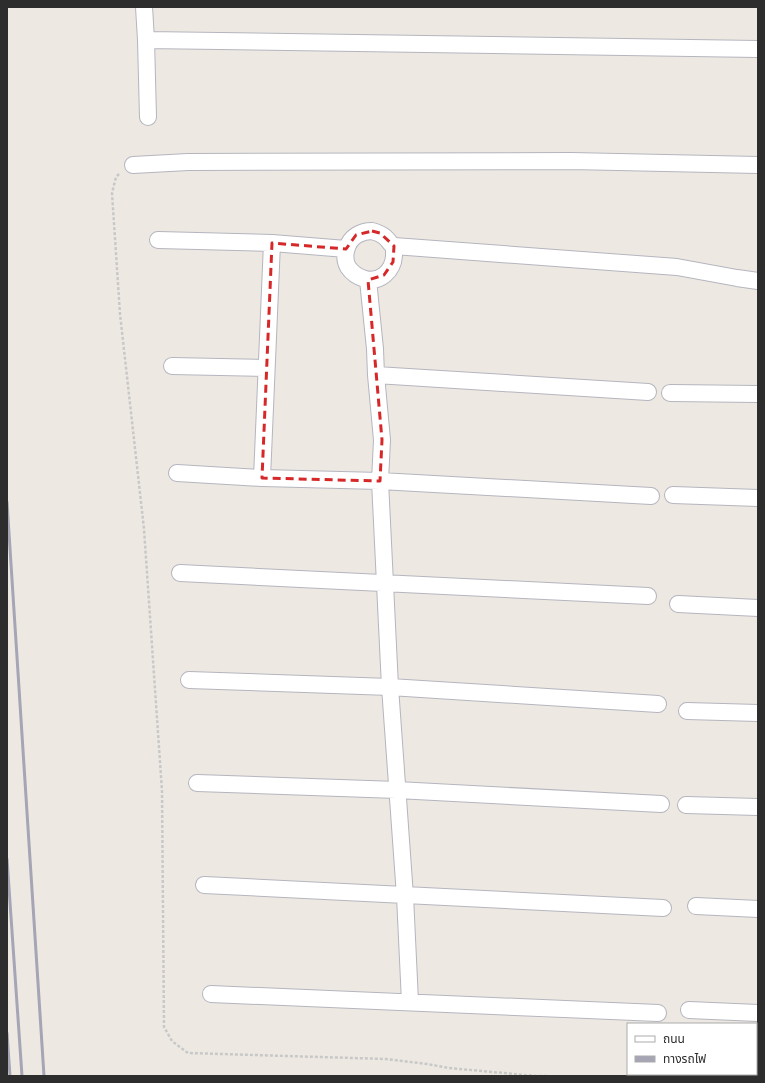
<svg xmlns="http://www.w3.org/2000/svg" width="765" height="1083" font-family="'Sofia Sans Condensed','Noto Sans Thai',sans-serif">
<rect width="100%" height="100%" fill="#ede9e2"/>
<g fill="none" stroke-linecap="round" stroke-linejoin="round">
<g stroke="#b5b5bf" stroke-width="18">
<path id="minor" d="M144,7L146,40L148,117
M146,40L758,49
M133,165L188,162L571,161L758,165
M372,231C382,234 385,236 391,244C392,245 393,245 394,246C394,248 394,253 394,256C393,271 380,283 365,279C358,277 352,273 348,267C342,256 347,241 357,235C362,232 367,231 372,231Z
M158,240L272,243
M394,246L677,267L737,278L758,281
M368,280L375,349L376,375L648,392
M172,366L266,368
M376,375L382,440L380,481L390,687L405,896L410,1002
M670,393L758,394
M177,473L262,478L380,481L651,496
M262,478L272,243L346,249
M673,495L758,498
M180,573L648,596
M678,604L758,608
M189,680L390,687L658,704
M687,711L758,713
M197,783L397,790L661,804
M686,805L758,807
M204,885L663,908
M696,906L758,909
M211,994L658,1013
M689,1010L758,1013"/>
</g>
<path stroke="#c8c8c8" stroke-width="2.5" stroke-dasharray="3 2" stroke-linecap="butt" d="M119,174L116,177L112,193L120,314L144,529L162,791L164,1027L172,1041L188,1053L386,1059L427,1064L449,1068L536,1076H549"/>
<use href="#minor" stroke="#fff" stroke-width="16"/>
<path stroke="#a5a5b5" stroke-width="3" d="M7,502L44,1076
M7,859L22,1076
M7,1033L10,1076"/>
</g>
<path fill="none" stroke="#d62828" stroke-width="3" stroke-dasharray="8 5" stroke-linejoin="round" d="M372,231L380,233L394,246L393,262L384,275L368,280L382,440L380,481L262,478L272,243L346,249L356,235Z"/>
<rect width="765" height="1083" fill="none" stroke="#2d2d2d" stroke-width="16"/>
<rect x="627" y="1023" width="130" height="52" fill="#ffffff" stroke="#ababab"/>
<rect x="635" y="1036" width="20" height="6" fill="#ffffff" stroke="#ababab"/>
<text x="663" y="1043" font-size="12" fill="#2d2d2d">ถนน</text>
<rect x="635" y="1056" width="20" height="6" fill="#a5a5b5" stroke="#ababab"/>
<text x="663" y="1063" font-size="12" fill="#2d2d2d">ทางรถไฟ</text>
</svg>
